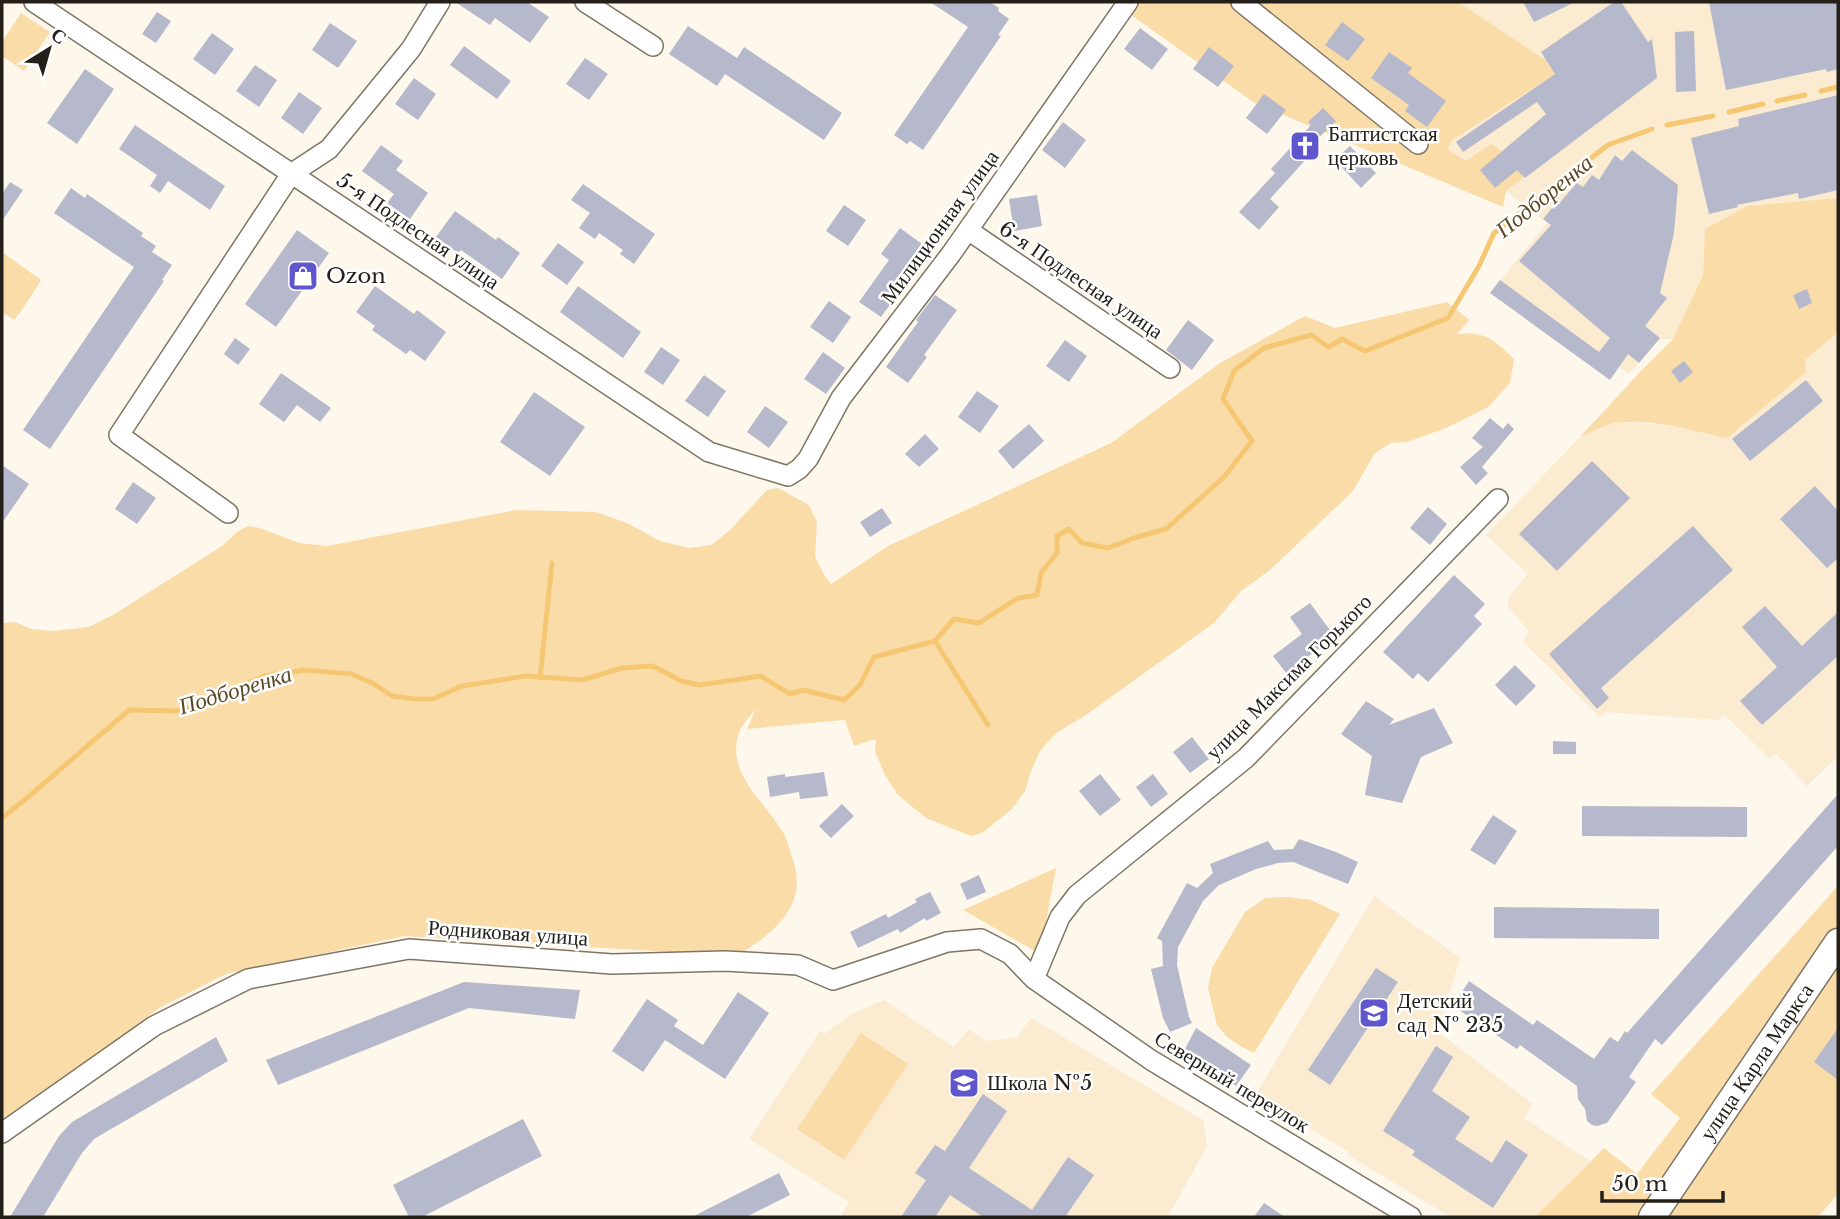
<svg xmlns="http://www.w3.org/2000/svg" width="1840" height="1219" font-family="'Libre Baskerville',serif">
<rect width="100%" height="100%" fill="#fef7ec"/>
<path fill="#faebd1" d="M1458,2H1838V198L1747,206L1705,229L1703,275L1673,339H1660L1629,374L1619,367L1610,380L1490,293L1547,223L1506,191L1491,144L1466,162L1448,150L1451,141L1555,74L1547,61Z
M1838,331V756L1807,786L1776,754L1770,759L1725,715L1718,720L1605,712L1600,717L1523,642L1529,632L1507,605L1510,595L1528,574L1486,535L1580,437L1610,424L1634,422L1676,427L1805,360Z
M1374,896L1460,958L1438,1032L1533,1104L1524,1118L1590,1161L1535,1217H1451L1348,1155L1349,1152L1255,1096Z
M884,1000L954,1047L969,1029L986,1041L1017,1037L1031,1018L1203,1120L1207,1146L1168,1217H840L849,1202L749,1139L820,1031L824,1034L853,1013Z"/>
<path fill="#fadca9" d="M1113,2H1458L1547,61L1555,74L1451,141L1448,150L1466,161L1491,144L1504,152L1524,177L1506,191L1503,207L1253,102Z
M21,13L50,32L24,71L2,56V42Z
M1838,198V332L1805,360L1806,372L1727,438C1694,431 1644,416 1611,424C1600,427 1590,433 1580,437L1642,370L1673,339L1703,275L1705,229L1747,206Z
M2,252L41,280L24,307L14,320L2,312Z
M1447,302L1469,320L1457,334C1485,331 1495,340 1514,359L1510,383L1488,407L1446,428L1407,442L1391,443L1375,453L1353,491L1270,570L1241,591L1214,623L1086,715L1056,733L1040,751L1031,771L1025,791L1012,809L982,833L971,836L926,818L898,795L885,775L875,752L876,739L854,746L845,720L747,729L756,709C749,718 741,725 738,736C727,775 767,804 784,834C787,840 789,848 791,854C811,905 776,931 737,956L405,936L226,974L161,1007L2,1124V623L15,622L31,629L52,631L89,627L113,615L222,546L237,532L248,526L260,528L299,543L327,546L516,510L596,512L627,523L660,541L689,548L711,545L729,531L767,490L778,488L809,505L817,522L815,556L823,573L831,584L888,546L1111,443L1220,363L1305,316L1335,328Z
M1056,868L1040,954L963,910Z
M1838,886V1194L1818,1217H1535L1604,1148L1637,1174L1680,1118L1651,1094Z
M1288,897L1311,900L1340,914L1254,1053L1240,1046L1226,1036L1217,1025L1208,988L1212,968L1245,912L1265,898Z
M861,1033L908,1064L844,1160L797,1129Z"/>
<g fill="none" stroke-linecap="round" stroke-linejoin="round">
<path stroke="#f6c772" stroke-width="5" d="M1821,91L1838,87
M1777,101L1805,95
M1729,112L1763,104
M1667,125L1713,116
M935,641L988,725
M540,678L552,563
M2,818L28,797L129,710L181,711L264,676L305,670L352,674L374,684L392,696L414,699H433L462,686L526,676L582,680L622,668L653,666L681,681L699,685L761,676L790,694L803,690L844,700L860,685L874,657L935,641L954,619L979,623L1018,598L1037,595L1041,573L1057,553V536L1069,529L1082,543L1108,548L1137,537L1166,529L1224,477L1252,441L1223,399L1234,371L1264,348L1311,335L1329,347L1342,339L1365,351L1448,318L1479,266L1494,233L1608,145L1652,129"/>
</g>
<path fill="#b6b8cb" d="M455,2H527L549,17L530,43L495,18L490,25Z
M930,2H990L999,8L998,11L1009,19L998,35L1001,36L923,150L910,141L907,144L894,135L968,27Z
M1523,2H1575L1534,22Z
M1614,2H1621L1648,42L1652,39L1657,78L1525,178L1517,170L1495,188L1480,170L1546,114L1537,102L1463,152L1456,142L1555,74L1541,52Z
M1709,2H1838V69L1827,72L1826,69L1726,90Z
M157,12L171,21L156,43L142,34Z
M1342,22L1365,39L1348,61L1325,45Z
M330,23L357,41L338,68L312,50Z
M688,26L737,58L744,47L842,113L824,140L725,74L717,86L669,54Z
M1140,28L1168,49L1152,70L1124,49Z
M1694,31L1696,91L1676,92L1675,32Z
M212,33L234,49L215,75L193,59Z
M464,46L511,81L497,99L450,65Z
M1209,47L1234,66L1218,87L1193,69Z
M1389,52L1412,68L1408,73L1446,101L1427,127L1405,111L1409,105L1371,78Z
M585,58L608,74L589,100L566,84Z
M255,65L277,80L259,107L236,91Z
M85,69L114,89L77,144L47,123Z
M414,78L436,94L418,120L395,104Z
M299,92L322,108L303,134L281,118Z
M1264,94L1286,110L1267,134L1246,118Z
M1838,95V190L1799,199L1798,193L1737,205L1738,207L1709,214L1691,138L1739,126L1738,119Z
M1323,108L1336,121L1313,143L1317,147L1270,199L1279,207L1259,230L1239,212L1275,173L1271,169L1311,125L1308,122Z
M1063,122L1086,140L1065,168L1042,150Z
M135,125L225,186L210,210L168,181L160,193L150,186L157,175L119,149Z
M381,145L403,161L396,170L428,193L410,219L387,203L394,194L362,171Z
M1350,146L1376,173L1361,188L1335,160Z
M1632,150L1678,185L1674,233L1660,293L1667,298L1645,326L1660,338L1639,363L1628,354L1610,380L1490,293L1500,280L1599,352L1610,338L1519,261L1551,225L1543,219L1552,208L1554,209L1577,183L1583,187L1592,175L1599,180L1615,155L1622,161Z
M10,182L23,190L2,221V194Z
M583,184L655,234L634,264L620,254L623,250L599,233L595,239L579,228L590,213L571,200Z
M71,188L85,198L87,194L143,233L141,236L156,246L152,252L172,265L162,280L164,281L50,449L23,430L134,267L54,213Z
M1037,195L1042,226L1014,231L1009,199Z
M844,205L866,220L848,246L826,231Z
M455,211L496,240L498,237L520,253L502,279L461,250L458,253L436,237Z
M900,228L922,244L892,286L900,291L881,317L859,302L889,260L881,254Z
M297,230L329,253L276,327L245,304Z
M558,243L584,262L567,285L541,266Z
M375,286L414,314L417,310L446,332L425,361L410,350L406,354L372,330L375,326L356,312Z
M578,286L641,332L623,358L560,312Z
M1807,289L1812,303L1799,309L1793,295Z
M935,295L957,310L924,355L927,357L908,383L886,367L918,322L916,320Z
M829,301L851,317L833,343L810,327Z
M1188,320L1214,340L1192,370L1166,350Z
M235,338L250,349L238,365L224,354Z
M1065,340L1087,356L1069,382L1046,366Z
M661,347L680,360L663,385L644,372Z
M823,352L845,368L826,394L804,379Z
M1684,361L1693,372L1680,383L1671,371Z
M281,373L331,408L320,422L297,405L284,422L259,404Z
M704,375L726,391L708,417L685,401Z
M1806,380L1823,401L1750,461L1732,439Z
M977,391L999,406L980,433L958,417Z
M534,392L585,427L550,476L500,442Z
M765,406L788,422L769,448L747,432Z
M1490,418L1503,429L1508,423L1514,429L1482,467L1488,473L1476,485L1460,467L1483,447L1472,438Z
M1029,424L1044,441L1013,469L998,451Z
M925,434L939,449L919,467L905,454Z
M1592,461L1630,498L1557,571L1519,534Z
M2,465L29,484L2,523Z
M133,482L156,498L137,524L115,509Z
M1815,486L1838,511V558L1827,568L1780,519Z
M1428,507L1447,524L1430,545L1410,528Z
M882,508L892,523L870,537L860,522Z
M1693,526L1733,570L1601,688L1609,698L1597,709L1549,654Z
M1454,575L1485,604L1474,616L1482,624L1428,682L1418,673L1413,679L1383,652Z
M1310,603L1335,637L1306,658L1309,663L1290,678L1273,656L1302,634L1290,617Z
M1765,606L1802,646L1838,612V656L1762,725L1740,701L1777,667L1742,627Z
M1515,665L1536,686L1516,706L1495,685Z
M1366,701L1394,719L1389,725L1434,708L1453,743L1421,757L1402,803L1365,795L1372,756L1341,734Z
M1192,737L1209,759L1190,773L1173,752Z
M1553,741L1576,742V754H1553Z
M824,772L828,796L800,799L799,792L770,797L767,777L785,774V777Z
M1100,774L1121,800L1100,816L1079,791Z
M1153,774L1168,794L1151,807L1136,787Z
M1838,794V846L1662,1045L1655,1039L1629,1077L1636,1082L1607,1123L1597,1126L1592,1125L1587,1121L1585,1109L1578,1099L1577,1086L1520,1045L1517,1049L1453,1006L1469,981L1533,1025L1537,1020L1594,1059L1610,1037L1618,1042L1625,1031L1627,1033Z
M842,804L854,816L831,838L819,826Z
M1582,806L1747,807V837L1582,836Z
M1493,815L1517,831L1495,865L1470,850Z
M1299,839L1336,852L1358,862L1348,884L1293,862L1278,863L1256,869L1219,885L1203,901L1178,947L1177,965L1189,1017L1192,1023L1170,1032L1163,1018L1151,969L1163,966L1162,941L1157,938L1187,883L1197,888L1213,873L1210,864L1268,841L1274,850L1293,849Z
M979,875L986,892L967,900L960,884Z
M930,892L941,913L926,921L925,918L900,933L898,929L858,948L850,932L886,914L888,918L917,902L915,899Z
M1494,907L1659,909V939L1494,938Z
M1376,968L1398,982L1330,1085L1308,1070Z
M464,982L580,990L575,1019L469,1008L278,1085L266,1060Z
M738,992L769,1013L725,1079L665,1040L643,1072L612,1051L647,999L678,1020L674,1026L703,1045Z
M1196,1028L1251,1065L1236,1086L1185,1049Z
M1838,1028V1080L1814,1062Z
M216,1037L228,1061L94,1139L82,1153L43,1217H10L59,1136L72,1122Z
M1436,1046L1453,1057L1432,1091L1470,1117L1455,1139L1492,1163L1506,1140L1528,1155L1493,1208L1412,1155L1415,1151L1383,1131Z
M983,1094L1007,1111L969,1168L1032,1210L1068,1157L1094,1175L1065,1217H983L950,1195L935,1217H901L926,1180L915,1173L935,1145L945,1151Z
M523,1119L542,1156L422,1217H409L393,1185Z
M779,1173L790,1195L746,1217H692Z
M1264,1203L1285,1217H1254Z"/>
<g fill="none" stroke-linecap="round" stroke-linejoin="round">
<g stroke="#7f7565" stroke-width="22">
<path id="street" d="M34,2L709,452L788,476L799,469L808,459L841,398L951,254L1128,2
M585,2L653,46
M1241,2L1418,144
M968,230L1170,368
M228,513L119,435L291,174L329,149L411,49L440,2
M1034,979L1060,917L1077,895L1246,758L1498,499
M2,1133L154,1026L248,979L409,949L612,964L725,961L798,965L833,980L947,942L981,939L1010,954L1034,979L1151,1060L1411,1217"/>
</g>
<g stroke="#7f7565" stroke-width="29">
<g id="secondary">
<path id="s1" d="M1652,1217L1838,942"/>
</g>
</g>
<use href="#street" stroke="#fff" stroke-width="19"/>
<use href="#secondary" stroke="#fff" stroke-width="26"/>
</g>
<defs>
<g id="church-square" transform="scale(1.575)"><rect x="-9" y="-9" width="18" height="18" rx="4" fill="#5f55cd" stroke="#fff"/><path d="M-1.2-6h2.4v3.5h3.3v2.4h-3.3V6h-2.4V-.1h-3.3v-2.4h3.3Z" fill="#fff"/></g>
<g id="shop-square" transform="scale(1.575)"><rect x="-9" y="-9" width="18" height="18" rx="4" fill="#5f55cd" stroke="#fff"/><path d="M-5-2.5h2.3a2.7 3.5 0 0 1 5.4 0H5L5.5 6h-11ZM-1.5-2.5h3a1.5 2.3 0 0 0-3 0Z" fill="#fff"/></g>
<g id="school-square" transform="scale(1.575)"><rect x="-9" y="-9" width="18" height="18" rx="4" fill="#5f55cd" stroke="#fff"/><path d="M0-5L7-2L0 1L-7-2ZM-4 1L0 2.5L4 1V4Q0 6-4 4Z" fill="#fff"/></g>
</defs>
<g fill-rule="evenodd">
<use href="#church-square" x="1305" y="146"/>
<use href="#shop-square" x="303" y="276"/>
<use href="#school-square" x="1374" y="1013"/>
<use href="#school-square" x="964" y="1083"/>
</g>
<g text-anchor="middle" stroke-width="5" stroke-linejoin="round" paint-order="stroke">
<g font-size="21" fill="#242019" stroke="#fff" text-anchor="start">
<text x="1328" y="141">Баптистская<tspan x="1328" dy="24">церковь</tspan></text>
<text x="326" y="283">Ozon</text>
<text x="1397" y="1008">Детский<tspan x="1397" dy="24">сад № 235</tspan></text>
<text x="987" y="1090">Школа №5</text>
</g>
<g font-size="21" fill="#242019" stroke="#fff">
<text transform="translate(940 227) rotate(-54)" y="7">Милиционная улица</text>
<text transform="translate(418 231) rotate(34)" y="7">5-я Подлесная улица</text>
<text transform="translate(1081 280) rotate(34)" y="7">6-я Подлесная улица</text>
<text transform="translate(1289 677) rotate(-45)" y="7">улица Максима Горького</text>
<text transform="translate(508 933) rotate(4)" y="7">Родниковая улица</text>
<text dy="7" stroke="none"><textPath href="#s1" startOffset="187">улица Карла Маркса</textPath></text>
<text transform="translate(1232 1082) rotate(31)" y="7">Северный переулок</text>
</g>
<g font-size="23" font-style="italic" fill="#5b4723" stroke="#fff">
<text transform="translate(1544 196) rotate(-39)" y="8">Подборенка</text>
<text transform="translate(235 690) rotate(-17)" y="8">Подборенка</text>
</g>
</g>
<rect width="1840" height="1219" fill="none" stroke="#242019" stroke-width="7"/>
<g transform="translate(49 49) rotate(37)" stroke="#ffffff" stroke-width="5" paint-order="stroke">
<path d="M0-5L12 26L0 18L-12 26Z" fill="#242019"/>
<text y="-10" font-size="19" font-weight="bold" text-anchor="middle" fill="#242019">С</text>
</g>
<path d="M1602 1191v10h121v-10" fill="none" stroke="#242019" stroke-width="3.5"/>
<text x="1612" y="1191" font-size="21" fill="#242019" stroke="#ffffff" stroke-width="5" paint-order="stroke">50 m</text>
</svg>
